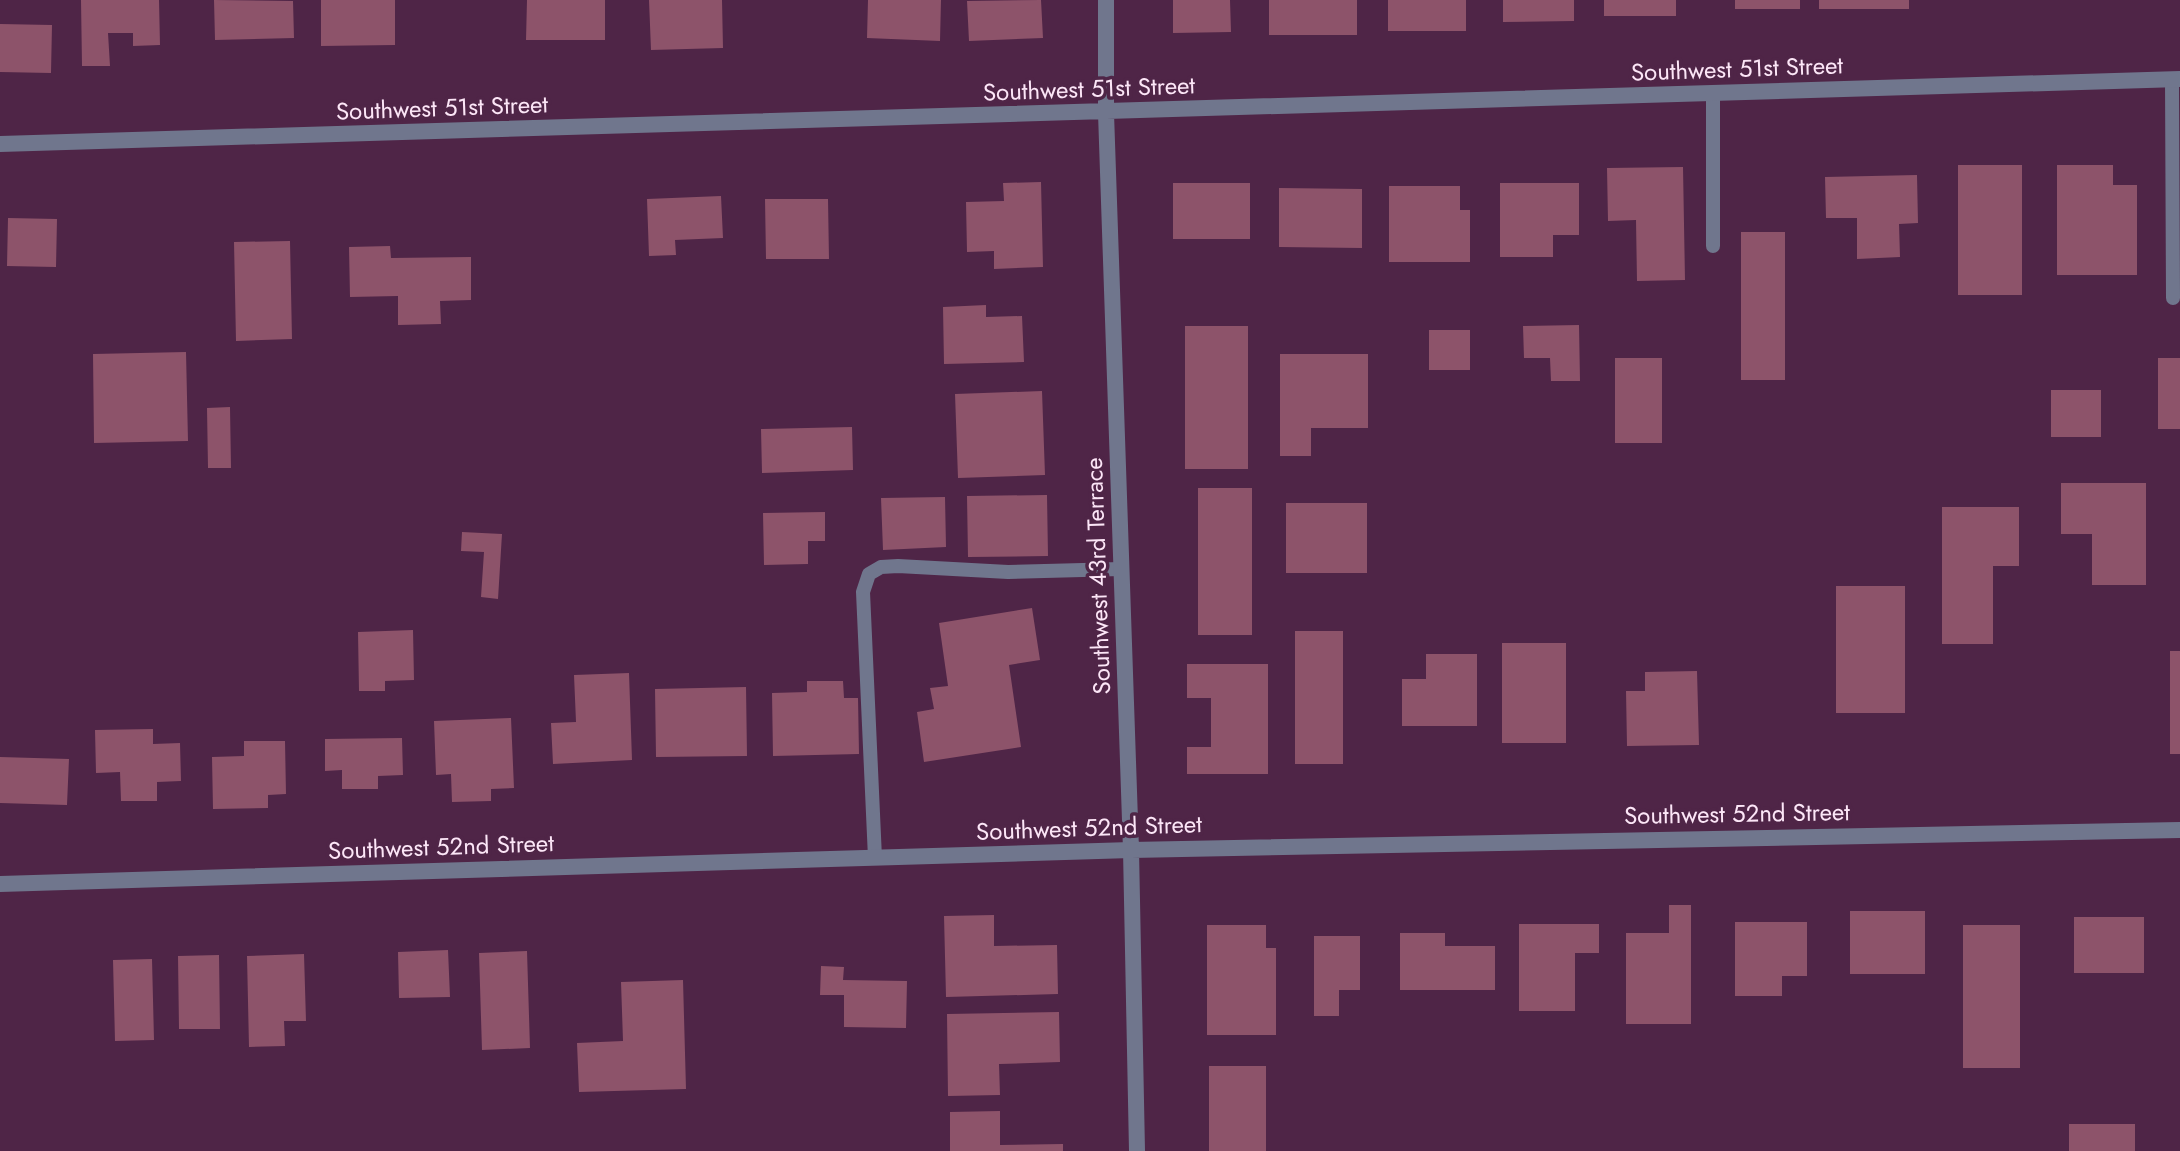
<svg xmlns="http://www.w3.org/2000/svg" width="2180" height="1151" font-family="Jost,sans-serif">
<rect width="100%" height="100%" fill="#4f2547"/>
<path fill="#8d536a" d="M81,0H159L160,45L133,46V33H108L110,66H82Z
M214,0L293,1L294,38L215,40Z
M321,0H395V45L321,46Z
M527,0H605V40H526Z
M649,0H722L723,48L651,50Z
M868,0H941L940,41L867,38Z
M1041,0L1043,38L969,41L967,1Z
M1173,0H1230L1231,32L1173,33Z
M1269,0H1357V35H1269Z
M1388,0H1466V31H1388Z
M1503,0H1574V21L1503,22Z
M1604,0H1676V16H1604Z
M1735,0H1800V9H1735Z
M1819,0H1909V9H1819Z
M0,24L52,25L51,73L0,72Z
M1958,165H2022V295H1958Z
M2057,165H2113V185H2137V275H2057Z
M1683,167L1685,280L1637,281L1636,220L1608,221L1607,168Z
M1917,175L1918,223L1899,224L1900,257L1857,259V218H1826L1825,177Z
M1041,182L1043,267L994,269V251L967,252L966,202L1004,201L1003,183Z
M1173,183H1250V239H1173Z
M1500,183H1579V235H1553V257H1500Z
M1389,186H1460V210H1470V262H1389Z
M1279,188L1362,189V248L1279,247Z
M721,196L723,238L675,240L676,255L649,256L647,199Z
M765,199H828L829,259H766Z
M8,218L57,219L56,267L7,266Z
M1741,232H1785V380H1741Z
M290,241L292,339L236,341L234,242Z
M390,246L391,258L471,257V300L440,301L441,324L398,325V296L350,297L349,247Z
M986,305V317L1022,316L1024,362L944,364L943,307Z
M1579,325L1580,381H1551L1550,358H1524L1523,326Z
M1185,326H1248V469H1185Z
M1429,330H1470V370H1429Z
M186,352L188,441L94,443L93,354Z
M1280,354H1368V428H1311V456H1280Z
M1615,358H1662V443H1615Z
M2158,358H2180V429H2158Z
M2051,390H2101V437H2051Z
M1042,391L1045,475L958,478L955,394Z
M230,407L231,468H208L207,408Z
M852,427L853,470L762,473L761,429Z
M2061,483H2146V585H2092V534H2061Z
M1198,488H1252V635H1198Z
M1047,495L1048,556L968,557L967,496Z
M945,497L946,547L883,550L881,498Z
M1286,503H1367V573H1286Z
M1942,507H2019V566H1993V644H1942Z
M825,512V541H808V564L764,565L763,513Z
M462,532L502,534L498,599L481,597L484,552L461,551Z
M1836,586H1905V713H1836Z
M1032,608L1040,660L1009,665L1021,747L924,762L917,712L934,709L930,688L948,686L939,623Z
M413,630L414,680L385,681V691H359L358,632Z
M1295,631H1343V764H1295Z
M1502,643H1566V743H1502Z
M2170,651H2180V754H2170Z
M1426,654H1477V726H1402V679H1426Z
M1187,664H1268V774H1187V747H1211V698H1187Z
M1697,671L1699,745L1627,746L1626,691H1645V672Z
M629,673L632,760L553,764L551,723L576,722L574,675Z
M807,681H843L844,698H858L859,754L773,756L772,693L807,692Z
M746,687L747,756L656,757L655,689Z
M511,718L514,788L491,789V801L452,802L451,774L436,775L434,721Z
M153,729V744L180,743L181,781L157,782V801H121L120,772L96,773L95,730Z
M402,738L403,775L378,776V789H342V770L325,771V739Z
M244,741H285L286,794L268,795V808L213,809L212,757L244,756Z
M0,757L69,759L67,805L0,803Z
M1669,905H1691V1024H1626V933H1669Z
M1850,911H1925V974H1850Z
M994,915V946L1057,945L1058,994L946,997L944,916Z
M2074,917H2144V973H2074Z
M1735,922H1807V976H1782V996H1735Z
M1519,924H1599V953H1575V1011H1519Z
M1207,925H1266V948H1276V1035H1207Z
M1963,925H2020V1068H1963Z
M1400,933H1445V946H1495V990H1400Z
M1314,936H1360V990H1339V1016H1314Z
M448,950L450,997L399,998L398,952Z
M527,951L530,1048L482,1050L479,953Z
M304,954L306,1021H284L285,1046L249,1047L247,956Z
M219,955L220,1029H179L178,956Z
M152,959L154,1040L115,1041L113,960Z
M821,966L844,967L843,980L907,981L906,1028L844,1027V995H820Z
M683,980L686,1089L579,1092L577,1043L623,1041L621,982Z
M1059,1012L1060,1062L999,1064L1000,1095L948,1096L947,1014Z
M1209,1066H1266V1151H1209Z
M1000,1111V1145L1063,1144V1151H950V1112Z
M2069,1124H2135V1151H2069Z"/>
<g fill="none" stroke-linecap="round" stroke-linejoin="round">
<path stroke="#70768d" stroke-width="14" d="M2172,80L2173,298
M1713,94V246
M875,858L863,592L869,574L881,567L898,566L1008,572L1121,569"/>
<path stroke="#70768d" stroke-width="16" d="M1106,0V113L1131,850L1137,1151
M0,144L2180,79
M0,884L1131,850L2180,830"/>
</g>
<g text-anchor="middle" stroke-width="7" stroke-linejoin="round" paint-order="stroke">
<g font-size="24" fill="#fce6f7" stroke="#4f2547">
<text transform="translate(1737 69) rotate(-2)" y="8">Southwest 51st Street</text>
<text transform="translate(1089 89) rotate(-2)" y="8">Southwest 51st Street</text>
<text transform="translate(442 108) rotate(-2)" y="8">Southwest 51st Street</text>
<text transform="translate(1098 576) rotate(-92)" y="8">Southwest 43rd Terrace</text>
<text transform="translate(1737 814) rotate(-1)" y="8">Southwest 52nd Street</text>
<text transform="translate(1089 828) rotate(-2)" y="8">Southwest 52nd Street</text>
<text transform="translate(441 847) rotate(-2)" y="8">Southwest 52nd Street</text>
</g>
</g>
</svg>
